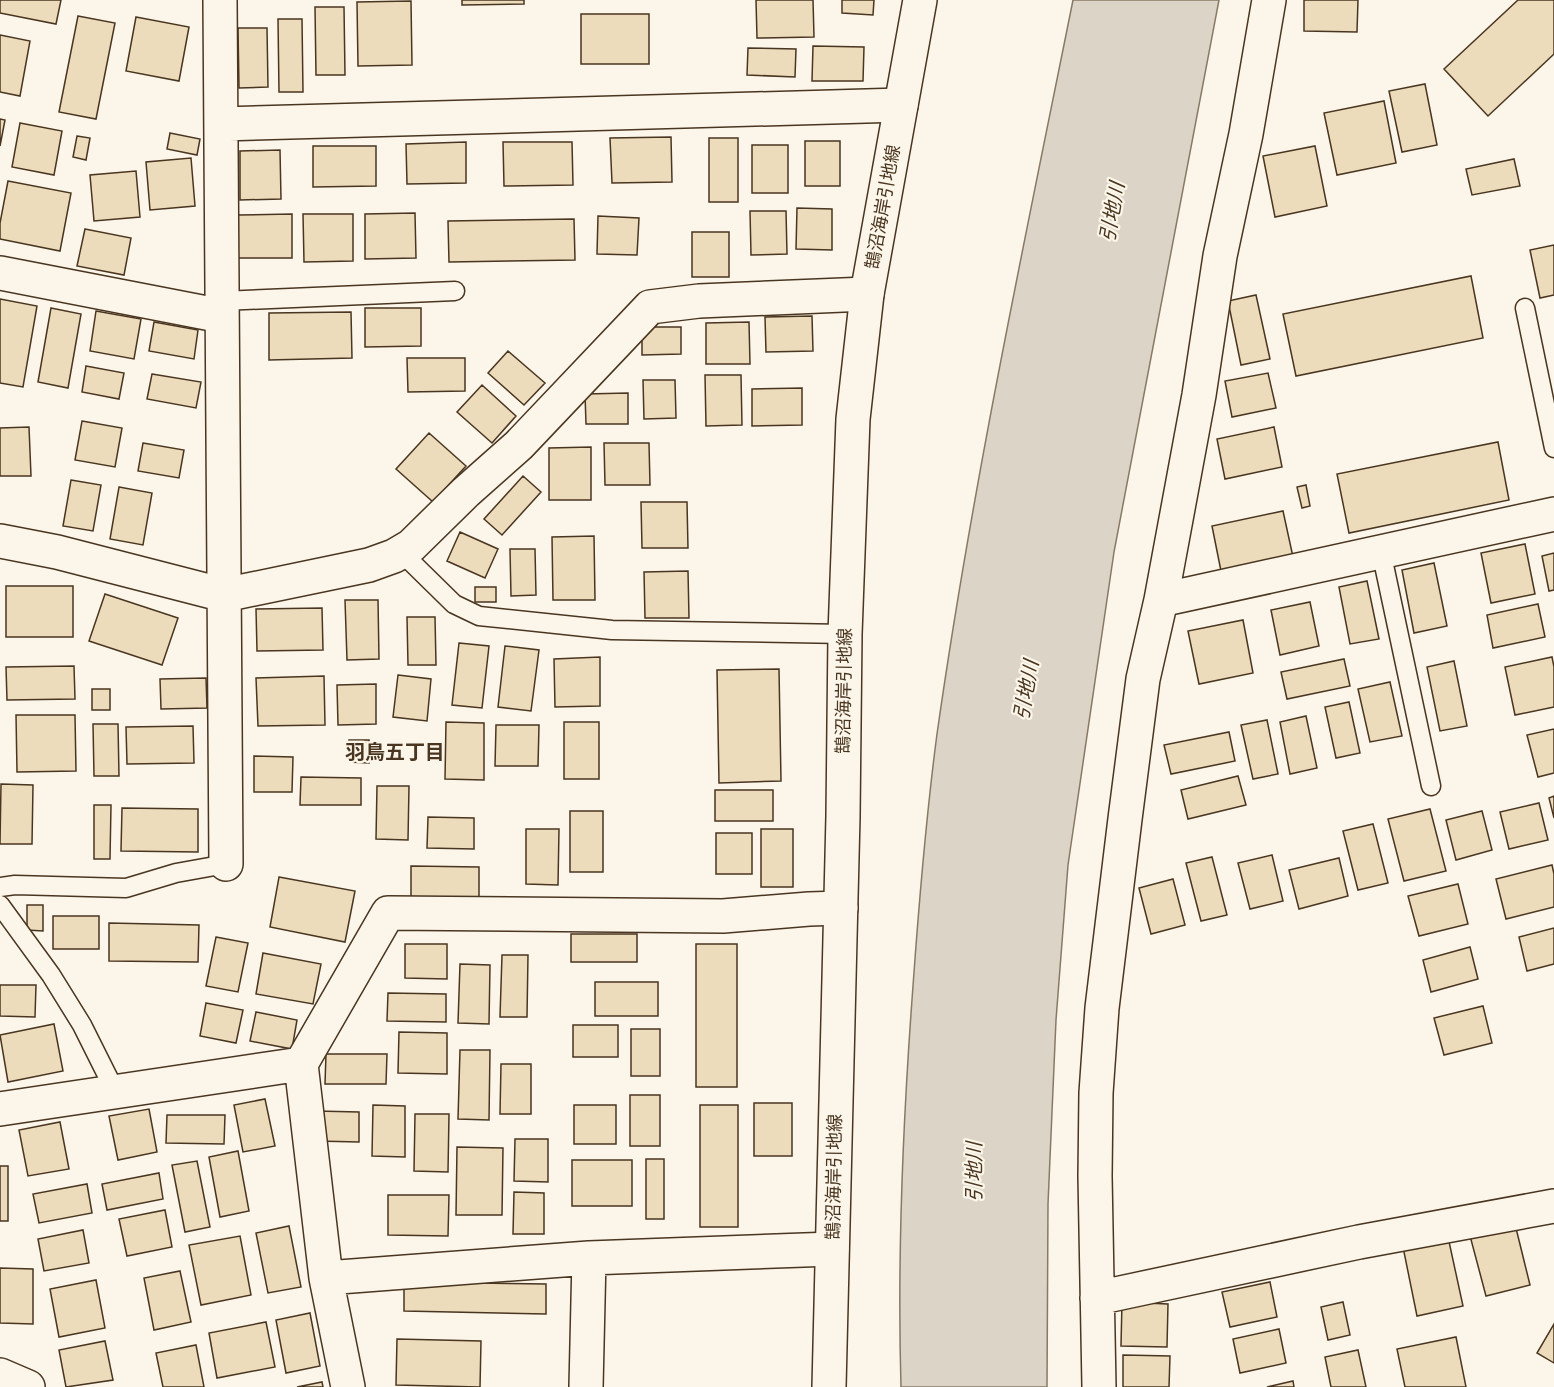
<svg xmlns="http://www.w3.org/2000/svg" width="1554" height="1387" font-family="'Source Sans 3','Noto Sans JP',sans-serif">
<rect width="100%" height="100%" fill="#fbf6e9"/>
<path fill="#dcd4c6" stroke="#887966" stroke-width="1.5" d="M1073,0H1219L1114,552L1068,865L1056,1020L1048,1204L1047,1387H901C897,1253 903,1119 913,986C919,902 926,817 937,734C972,488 1024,244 1073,0Z"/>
<path fill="#ecdcbc" stroke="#4a3520" stroke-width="1.5" d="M0,0H61L56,24L0,13Z
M462,0H524V4L462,5Z
M756,0H813L814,37L757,38Z
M842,0H874L873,15L842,13Z
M1304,0H1358L1357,32L1304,31Z
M1518,0H1554V54L1488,116L1444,69Z
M411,1L412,65L358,66L357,2Z
M315,7H344L345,75H316Z
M581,14H649V64H581Z
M78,16L115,23L96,119L59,112Z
M136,17L189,27L179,81L126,71Z
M278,19H302L303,92H279Z
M238,28H267L268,87L239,88Z
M0,35L30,41L20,96L0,92Z
M813,46L864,47L863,81H812Z
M748,48L796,49L795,77L747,75Z
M1425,84L1437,145L1402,152L1389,91Z
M1384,101L1396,163L1337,175L1324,113Z
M0,119L5,120L0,146Z
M20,123L62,131L54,175L12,167Z
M170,133L200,139L197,155L167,149Z
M77,136L90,138L86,160L73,157Z
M671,137L672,182L612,183L610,138Z
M709,138H738V202H709Z
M805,141H840V186H805Z
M466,142V183L407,184L406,144Z
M503,142H572L573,185L504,186Z
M752,145H788V193H752Z
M313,146H376V186L313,187Z
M1315,146L1327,206L1275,217L1263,156Z
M280,150L281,199L240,200V151Z
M191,158L195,206L150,210L146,162Z
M1514,159L1520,186L1472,195L1466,169Z
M136,171L140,217L94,221L90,175Z
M8,181L71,193L60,251L0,239V223Z
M797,208L832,209V250L796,249Z
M750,211H786L787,254L751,255Z
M415,213L416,258L365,259V214Z
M292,214V258H238V215Z
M303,214H353V261L304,262Z
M598,216L639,218L637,255L597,254Z
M574,219L575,260L449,262L448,221Z
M85,229L131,238L124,275L77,266Z
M692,232H729V277H692Z
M1554,245V295L1540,298L1530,250Z
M1471,276L1483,338L1296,376L1283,314Z
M1256,295L1270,359L1241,365L1228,301Z
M0,299L37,306L23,387L0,383Z
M51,308L81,314L68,388L38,382Z
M365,308H421V346L365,347Z
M96,311L141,319L134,359L90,351Z
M351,312L352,358L269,360V313Z
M812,316L813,351L766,352L765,317Z
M154,322L198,330L194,359L149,351Z
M749,322L750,364H706V323Z
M642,327H681V354L642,355Z
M508,351L545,383L524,405L488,373Z
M407,358H465V391L408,392Z
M86,366L124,373L119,399L82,392Z
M1268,373L1276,408L1232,417L1225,381Z
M152,374L201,382L196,408L147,399Z
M705,375H741L742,425L706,426Z
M643,380H675L676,418L644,419Z
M482,385L516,416L492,443L457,412Z
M802,388V425L752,426V389Z
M628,393V424H586L585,394Z
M82,421L122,428L115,467L75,460Z
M29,427L31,476H0V428Z
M1274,427L1282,467L1225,479L1217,439Z
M429,433L466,466L433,502L396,469Z
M1498,442L1509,500L1349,533L1337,474Z
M143,443L184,450L179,478L138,471Z
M604,443H649L650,485H605Z
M591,447V500H549V448Z
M523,476L541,492L502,535L484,519Z
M71,480L101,485L93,531L63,526Z
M1306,485L1310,506L1302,508L1297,487Z
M119,487L152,493L143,545L110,539Z
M641,502H687L688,548H642Z
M1283,511L1293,557L1221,571L1212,526Z
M460,532L498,549L485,578L447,561Z
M594,536L595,600H553L552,537Z
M1525,544L1535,594L1491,603L1481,553Z
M510,549H535L536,595L511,596Z
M1554,553V590L1549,591L1542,556Z
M1434,563L1447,626L1414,633L1402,570Z
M688,571L689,618H645L644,572Z
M1367,581L1379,639L1350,644L1339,587Z
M6,586H73V637H6Z
M475,587H496V602H475Z
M105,594L178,618L162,665L89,641Z
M345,600H378L379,659L347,660Z
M1310,602L1319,646L1280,655L1271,610Z
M1538,604L1545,637L1493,648L1487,615Z
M322,608L323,650L257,651L256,609Z
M407,617H435L436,665H408Z
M1243,620L1253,673L1199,684L1188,631Z
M459,643L489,646L482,708L452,705Z
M505,646L539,650L531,711L498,707Z
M600,657V706L555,707L554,659Z
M1552,657L1554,667V707L1515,715L1505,667Z
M1344,659L1350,686L1287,699L1281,672Z
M1454,661L1467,726L1440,731L1427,667Z
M74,666L75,699L7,700L6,667Z
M779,669L781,781L719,783L717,670Z
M398,675L431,679L427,721L393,717Z
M324,676L325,725L258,726L256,678Z
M206,678L207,708L161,709L160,679Z
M1390,682L1402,736L1370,742L1358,689Z
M376,684V724L338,725L337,685Z
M92,689H110V710H92Z
M1349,702L1360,753L1336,758L1325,707Z
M16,715H75L76,771L17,772Z
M1306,716L1317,768L1290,774L1280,722Z
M1267,720L1278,774L1253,779L1241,725Z
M446,722L484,723V780L445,779Z
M564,722H599V779H564Z
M93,724H118L119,776H94Z
M496,725H539L538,766H495Z
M193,726L194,763L127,764L126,727Z
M1554,729V773L1538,777L1527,735Z
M1229,732L1235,761L1171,774L1164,745Z
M349,740H369V763L349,762Z
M254,756L293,757L292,792H254Z
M1238,776L1246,805L1188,819L1181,790Z
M301,777L361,778V805H300Z
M1,784L33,785L32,844H0Z
M377,786H409L408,840L376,839Z
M715,790H773V821H715Z
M1554,796V818L1549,798Z
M1539,803L1548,840L1509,849L1500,812Z
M94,805H111L110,859H94Z
M122,808L198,809V852L121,851Z
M1430,809L1446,871L1404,881L1388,819Z
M570,811H603V872H570Z
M1482,811L1492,850L1456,860L1446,820Z
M428,817L474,818V849L427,848Z
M1373,824L1388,883L1358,890L1343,831Z
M526,829H559L558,885L526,884Z
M761,829H793V887H761Z
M716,833H752V874H716Z
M1272,855L1283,901L1250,909L1238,863Z
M1212,857L1227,915L1201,921L1186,863Z
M1339,858L1348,896L1299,909L1289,870Z
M1552,865L1554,874V907L1506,919L1496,879Z
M411,866L479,867V899L411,898Z
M279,877L355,891L345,942L270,927Z
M1173,879L1185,925L1151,934L1139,888Z
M1458,884L1468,924L1419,936L1408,896Z
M27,905H43V931L27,930Z
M53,916H99V949H53Z
M109,923L199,925L198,962L109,961Z
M1554,928V964L1527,971L1519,937Z
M571,934H637V962H571Z
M216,937L248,943L238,992L206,986Z
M405,944H447V979L405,978Z
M696,944H737V1087H696Z
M1470,947L1478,979L1431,992L1423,960Z
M263,953L321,964L313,1004L256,994Z
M502,955H528L527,1017H500Z
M460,964L490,965L489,1024L458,1023Z
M595,982H658V1016H595Z
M0,985H36L35,1017L0,1016Z
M388,993L446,994V1022L387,1021Z
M206,1003L243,1010L236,1043L200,1036Z
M1483,1006L1492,1043L1444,1055L1434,1018Z
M256,1012L297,1020L292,1049L250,1041Z
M54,1024L63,1071L8,1082L0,1035Z
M573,1025H618V1057H573Z
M631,1029H660V1076H631Z
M399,1032L447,1033V1074L398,1073Z
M460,1050H490L489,1120L458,1119Z
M326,1054H387L386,1084H325Z
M501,1064H531V1114H500Z
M630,1095H660V1146H630Z
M265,1099L275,1146L243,1152L234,1105Z
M754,1103H792V1156H754Z
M373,1105L405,1106V1157L372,1156Z
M574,1105H616V1144H574Z
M700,1105H738V1227H700Z
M149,1109L157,1152L118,1160L109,1116Z
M316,1111L359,1112V1142L316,1141Z
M415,1114H449L448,1172L414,1171Z
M167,1115H225L224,1144L166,1143Z
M60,1122L69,1169L28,1176L19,1130Z
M515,1139H548V1182L514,1181Z
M457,1147L503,1148L502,1215H456Z
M238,1151L249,1211L220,1217L209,1157Z
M646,1159H664V1219H646Z
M572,1160H632V1206H572Z
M197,1161L210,1227L185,1232L172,1165Z
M0,1166H8V1221H0Z
M159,1173L163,1199L107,1210L102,1184Z
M87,1184L92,1213L39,1223L33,1194Z
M514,1192L544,1193V1234H513Z
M388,1195H449L448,1236L388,1235Z
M165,1210L172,1247L127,1256L119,1219Z
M1514,1220L1530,1285L1486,1296L1469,1232Z
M289,1226L301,1287L268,1293L256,1233Z
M83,1230L89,1263L44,1271L38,1239Z
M240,1236L251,1295L201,1305L189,1245Z
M1448,1237L1463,1306L1417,1316L1403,1247Z
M0,1268L33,1269V1324L0,1323Z
M180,1271L191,1322L154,1330L144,1278Z
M96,1280L105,1328L59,1337L50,1289Z
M404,1282L546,1284V1314L404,1311Z
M1270,1282L1277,1317L1230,1327L1222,1292Z
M1122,1302L1168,1304L1167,1347L1121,1346Z
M1343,1302L1350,1335L1328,1340L1321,1307Z
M310,1313L320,1366L286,1373L276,1320Z
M266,1322L275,1367L217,1378L209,1333Z
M1554,1324V1363L1537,1353Z
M1279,1329L1286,1363L1240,1373L1233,1339Z
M1456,1337L1466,1387H1405L1397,1349Z
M397,1339L481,1341L480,1387L396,1385Z
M105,1341L113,1380L66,1387L59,1350Z
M196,1345L204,1387H163L156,1353Z
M1358,1350L1366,1387H1331L1325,1357Z
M1123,1355L1170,1356L1169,1387H1123Z
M1293,1381L1294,1387H1267Z
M322,1382L323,1387H297Z"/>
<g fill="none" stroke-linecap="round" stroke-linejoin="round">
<g stroke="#4a3520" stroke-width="21">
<path id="lane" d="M222,301L455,291
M1525,308L1554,448
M1381,551L1431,786
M401,552L454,604L479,616L612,630L845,634
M0,887L15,885L126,888L176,873L226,864
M0,905L51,975L82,1025L115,1091"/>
</g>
<g stroke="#4a3520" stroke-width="36">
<path id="street" d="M220,0L226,864
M221,124L901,105
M0,273L222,316
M0,541L57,552L224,595L369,565L394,556L411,546L466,492L519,445L650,307L699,301L867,294
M1161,600L1554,514
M301,1064L326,1278L348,1387
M0,1109L301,1064L388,913L723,916L809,909L841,908
M326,1278L589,1258L832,1249
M1097,1298L1359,1242L1554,1206
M0,1375L28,1387
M586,1387L589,1258
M1099,1387L1095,1176L1096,1093L1102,1008L1125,819L1143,679L1161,600L1199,395L1220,256L1246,134L1269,0"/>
</g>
<g stroke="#4a3520" stroke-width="36">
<path id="secondary" d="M829,1387L843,816L845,634L853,419L867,294L920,0"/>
</g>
<use href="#lane" stroke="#fbf6e9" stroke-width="18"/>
<use href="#street" stroke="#fbf6e9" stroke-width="33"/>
<use href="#secondary" stroke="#fbf6e9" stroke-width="33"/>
</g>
<g text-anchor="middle" stroke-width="4.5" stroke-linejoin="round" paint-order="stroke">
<g font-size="18" fill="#4a3520" stroke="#fbf6e9">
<text transform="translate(883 207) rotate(-80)" y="6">鵠沼海岸引地線</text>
<text transform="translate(844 691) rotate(-89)" y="6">鵠沼海岸引地線</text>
<text transform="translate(834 1177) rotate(-89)" y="6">鵠沼海岸引地線</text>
</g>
<g font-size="20" font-style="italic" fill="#4a3520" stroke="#fbf6e9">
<text transform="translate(1112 212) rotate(-80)" y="7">引地川</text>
<text transform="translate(1026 690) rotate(-80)" y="7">引地川</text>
<text transform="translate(974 1172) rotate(-90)" y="7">引地川</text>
</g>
<g font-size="20" font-weight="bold" fill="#4a3520" stroke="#fbf6e9">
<text x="395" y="759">羽鳥五丁目</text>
</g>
</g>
</svg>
